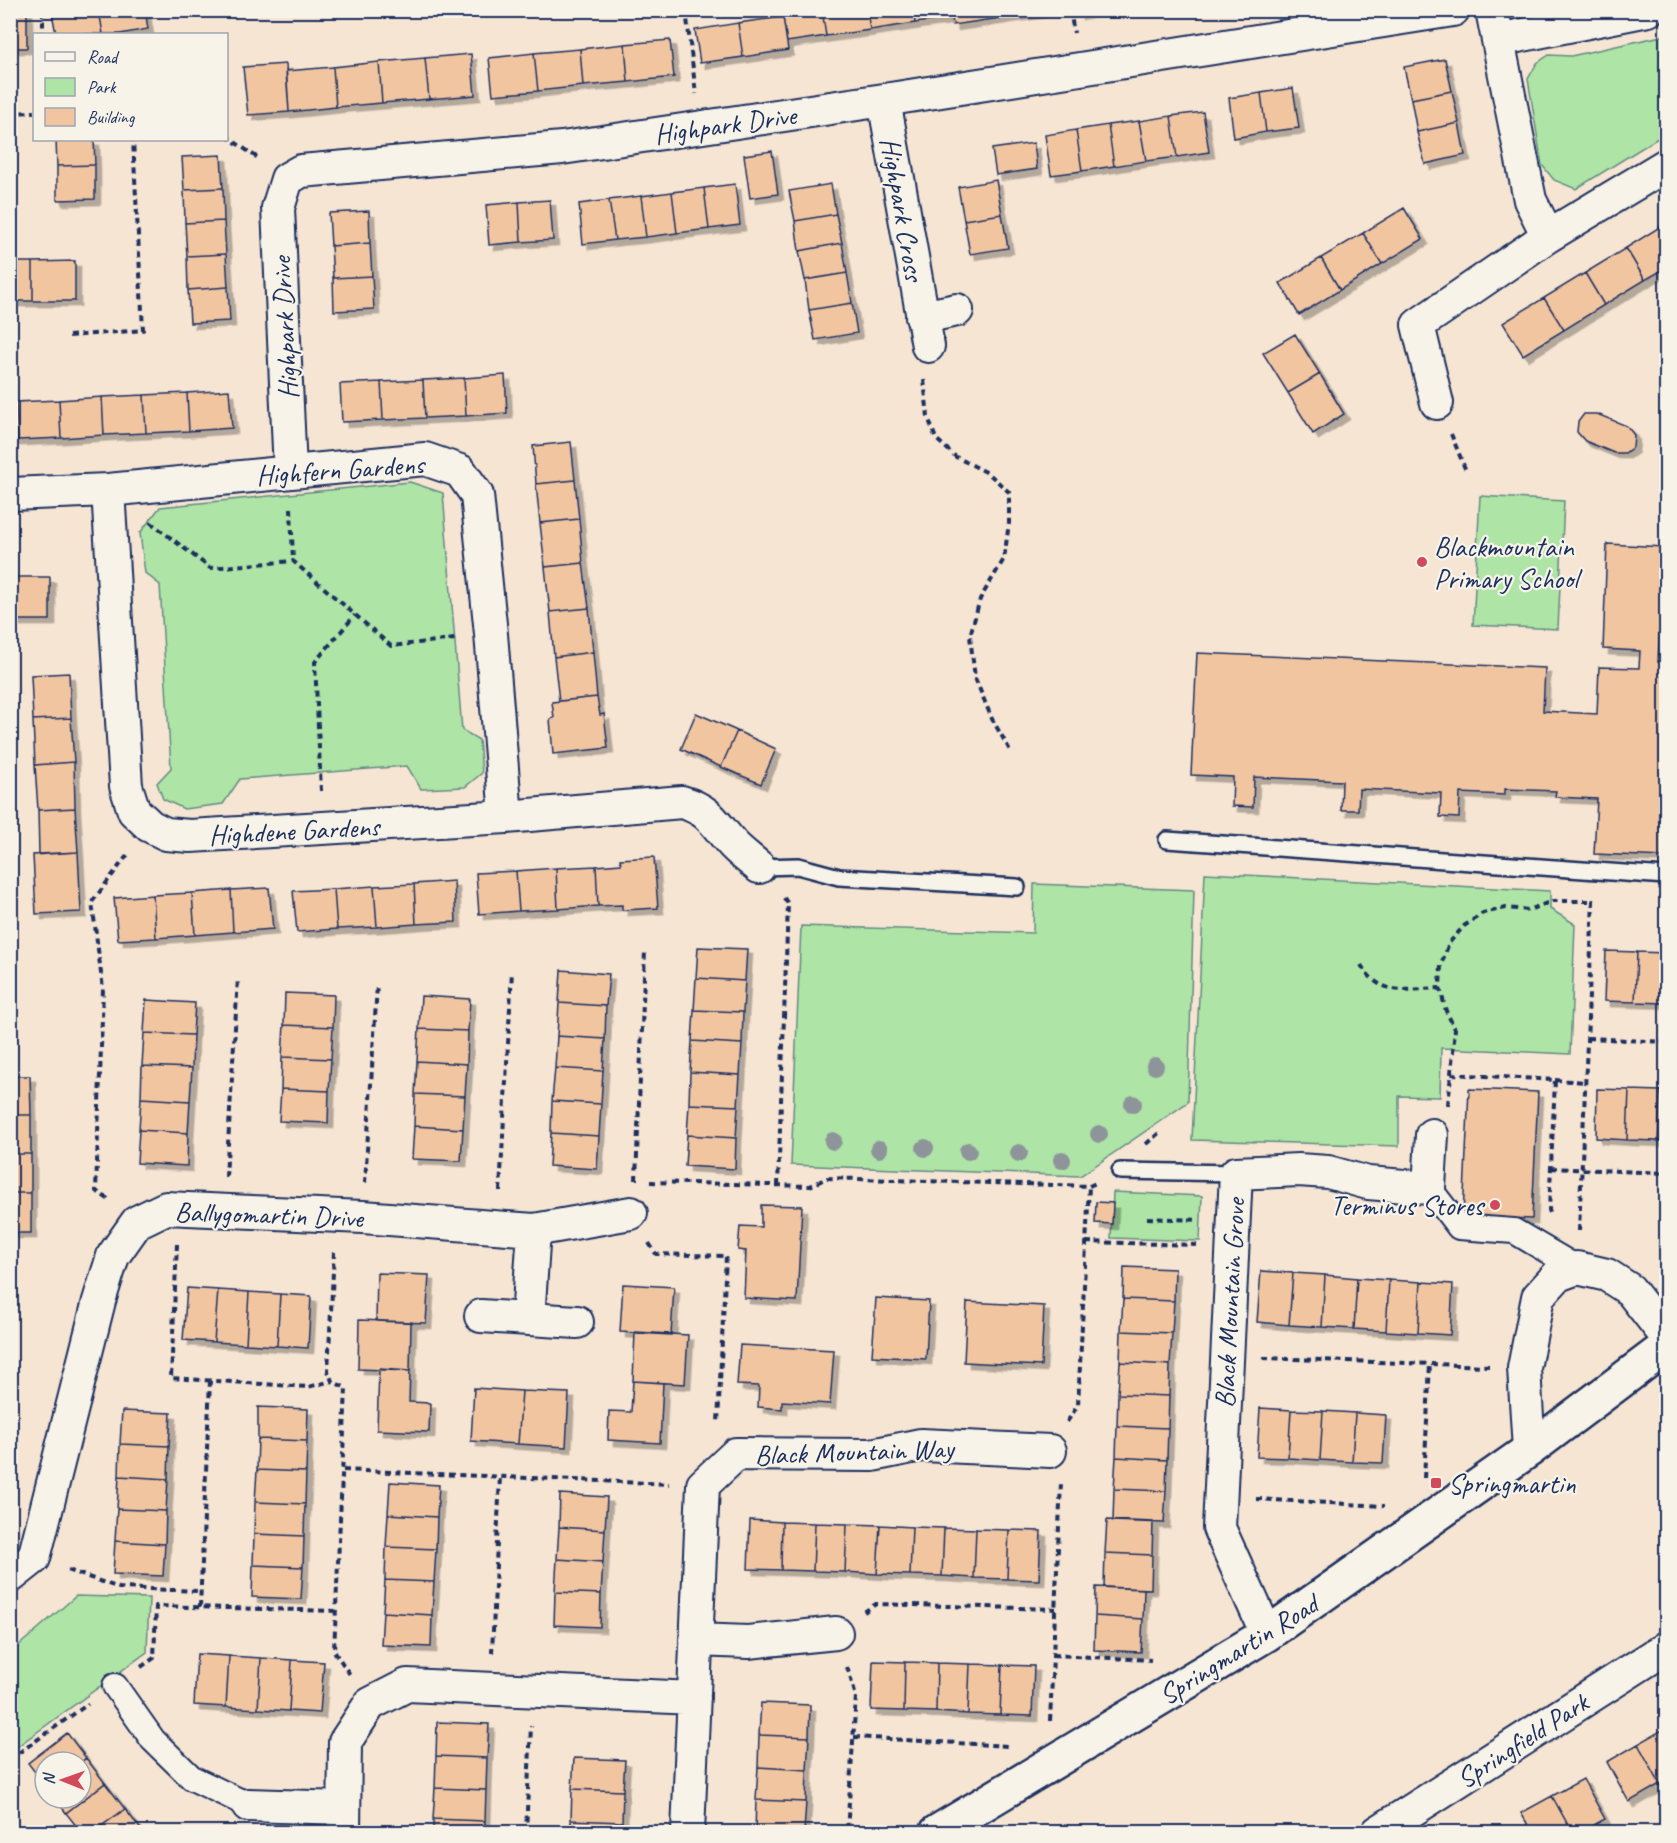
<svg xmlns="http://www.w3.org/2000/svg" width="1677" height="1843" font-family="Caveat,sans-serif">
<defs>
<filter id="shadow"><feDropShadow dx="5.5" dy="5.5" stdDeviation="0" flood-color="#0004"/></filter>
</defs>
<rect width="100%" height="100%" fill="#f6e5d3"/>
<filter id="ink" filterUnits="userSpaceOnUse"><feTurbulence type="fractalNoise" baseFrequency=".0167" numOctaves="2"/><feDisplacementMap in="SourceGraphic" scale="12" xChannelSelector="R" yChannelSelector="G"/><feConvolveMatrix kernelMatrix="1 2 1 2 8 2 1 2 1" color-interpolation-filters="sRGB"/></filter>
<g filter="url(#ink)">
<path fill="#aee4a6" stroke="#648a82" stroke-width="1.5" d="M1666,35V133L1576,189L1554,180L1542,165L1528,79L1537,63L1549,55L1571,56Z
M410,482L443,493L462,730L479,740L482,773L465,787L421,789L407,766L240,779L223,804L184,809L163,799L157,783L171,768L160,585L145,573L140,533L160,507Z
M1480,496L1564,501L1558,629L1473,625Z
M1205,873L1550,891V909L1575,924L1570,1054L1441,1048L1440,1097L1399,1096V1146L1192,1140Z
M1034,884L1194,890L1188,1102L1080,1176L791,1165L801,926L1033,933Z
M1113,1192L1202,1196L1200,1241L1111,1238Z
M76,1596L149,1598L147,1652L11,1751L10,1653Z"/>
<path fill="#f2c5a1" stroke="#1b2f5e" stroke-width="1.5" filter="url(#shadow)" d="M10,10H27V48H10Z
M64,10H99L103,34H56L52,13Z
M99,10H145L148,29L120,34H103Z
M782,10H822L826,36L787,42Z
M822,10H867L870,30L826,36Z
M867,10H913L915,23L870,30Z
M913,10H951L952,18L915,23Z
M951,10H999L1000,18L953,25Z
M999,10H1046V11L1000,18Z
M1077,10H1099L1077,14Z
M783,17L788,50L743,57L738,23Z
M738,23L743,57L700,63L695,30Z
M670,40L674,77L628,82L625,44Z
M625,44L628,82L583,86L580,49Z
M580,49L583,86L538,91L534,53Z
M534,53L538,91L493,95L489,58Z
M471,54L475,95L429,99L425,58Z
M425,58L429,99L382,103L379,62Z
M1445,59L1452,91L1411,99L1404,67Z
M379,62L382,103L336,107L333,67Z
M286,64L289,112L248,115L243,67Z
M333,67L336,107L289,112L286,71Z
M1293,88L1299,128L1266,132L1261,93Z
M1452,91L1459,123L1417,132L1411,99Z
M1261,93L1266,132L1234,138L1229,98Z
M1203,112L1209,152L1177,157L1171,116Z
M1171,116L1177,157L1146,161L1139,121Z
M1139,121L1146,161L1114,166L1108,125Z
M1459,123L1465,155L1425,164L1417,132Z
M1108,125L1114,166L1082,171L1076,130Z
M1076,130L1082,171L1051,175L1045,135Z
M56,140H94L95,165L57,166Z
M1034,143L1037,169L996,175L992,149Z
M772,151L778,194L750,198L744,155Z
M221,155L223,188L184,190L182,157Z
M95,165V199L57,200V166Z
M996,180L1002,214L964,220L958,187Z
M735,184L740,225L709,229L704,188Z
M831,184L836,214L795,221L789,191Z
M223,188L224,221L185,223L184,190Z
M704,188L709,229L677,233L672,192Z
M672,192L677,233L646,237L641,196Z
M641,196L646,237L615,240L609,200Z
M550,200L553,240L521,242L519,202Z
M609,200L615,240L583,244L579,204Z
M519,202L521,242L489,245L486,205Z
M1404,208L1423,239L1382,264L1363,233Z
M369,211L370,243L331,246L329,213Z
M836,214L842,243L799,251L795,221Z
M1002,214L1008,248L970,254L964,220Z
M224,221L226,254L187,256L185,223Z
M1666,223V268L1645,280L1626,248Z
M1363,233L1382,264L1340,290L1321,258Z
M370,243L372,276L333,278L331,246Z
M842,243L847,273L805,280L799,251Z
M1626,248L1645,280L1604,305L1585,273Z
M226,254L228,287L188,290L187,256Z
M1321,258L1340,290L1299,315L1280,283Z
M75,261V301H33V262Z
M10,262H33V301H10Z
M847,273L852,303L809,310L805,280Z
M1585,273L1604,305L1564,330L1544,298Z
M372,276L374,309L334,311L333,278Z
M228,287L230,321L190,323L188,290Z
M1544,298L1564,330L1523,355L1503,323Z
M852,303L857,333L815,340L809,310Z
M1295,334L1320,374L1288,393L1263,353Z
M1320,374L1344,414L1313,434L1288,393Z
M505,375L507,413L466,416L464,378Z
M464,378L466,416L425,418L423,380Z
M423,380L425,418L383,420L381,382Z
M381,382L383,420L342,422L340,384Z
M229,390L232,428L189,431L187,393Z
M187,393L189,431L146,433L144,395Z
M144,395L146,433L104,435L102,397Z
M102,397L104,435L61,438L59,400Z
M59,400L61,438L18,440L16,402Z
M10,402H16L18,440H10Z
M1584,414H1597L1627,426L1634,435L1633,447L1625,453H1614L1585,441L1577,432L1578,422Z
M571,442L575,480L536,484L533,446Z
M575,480L579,519L540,523L536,484Z
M579,519L583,563L545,567L540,523Z
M1607,544L1664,547L1658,662H1666V857L1594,854L1597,799L1555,797L1556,791L1505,789V795L1460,793L1459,818L1440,817L1441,793L1359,789L1358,810H1341L1342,781L1254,777L1253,807L1232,806L1233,777L1191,775L1197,653L1545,668L1543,711L1597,714L1599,667L1639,668L1640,651L1603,649Z
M583,563L589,608L550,612L545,567Z
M10,577H50V620H10Z
M589,608L593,652L554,657L550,612Z
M593,652L597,697L559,701L554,657Z
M69,673L71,718L33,720L31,675Z
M597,697L600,715L604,714L608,748L553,754L550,719L554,718L552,702Z
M696,713L737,731L721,767L681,749Z
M71,718L74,762L35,765L33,720Z
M737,731L776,749L761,784L721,767Z
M74,762L75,808L38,810L35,765Z
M75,808L78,852L39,854L38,810Z
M78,852L81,912L36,914L33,855Z
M654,857L658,908L622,910V905L598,906L596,866L621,864L620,859Z
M596,866L598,906L558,909L556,868Z
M556,868L558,909L519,911L516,871Z
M516,871L519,911L479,914L476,873Z
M454,881L456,922L416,924L414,884Z
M414,884L416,924L377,927L374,886Z
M374,886L377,927L337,929L334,889Z
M269,888L273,929L233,932L231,890Z
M334,889L337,929L297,932L293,891Z
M231,890L233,932L195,935L192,893Z
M192,893L195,935L156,938L153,895Z
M153,895L156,938L118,940L114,898Z
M698,947L747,949L745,981L696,978Z
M1606,951L1637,952L1635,1002L1604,1001Z
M1637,952L1666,953V1003L1635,1002Z
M561,970L609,974L606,1006L559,1003Z
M696,978L745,981L743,1012L694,1010Z
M285,993L334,995L333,1027L284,1025Z
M421,996L470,999L468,1031L419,1029Z
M146,1000L195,1003L193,1035L144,1033Z
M559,1003L606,1006L605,1039L557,1036Z
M694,1010L743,1012L742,1044L692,1041Z
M284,1025L333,1027L331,1059L282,1057Z
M419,1029L468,1031L467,1064L417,1061Z
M144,1033L193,1035L192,1068L142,1066Z
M557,1036L605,1039L603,1071L555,1068Z
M692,1041L742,1044L740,1075L690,1072Z
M282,1057L331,1059L329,1091L281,1089Z
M417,1061L467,1064L465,1096L415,1094Z
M142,1066L192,1068L190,1101L141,1098Z
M555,1068L603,1071L601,1104L552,1101Z
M690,1072L740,1075L738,1106L689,1104Z
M10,1076H30L31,1115H10Z
M281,1089L329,1091L328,1123L279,1121Z
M1469,1089L1538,1092L1532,1219L1463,1216Z
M1597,1089L1629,1090L1627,1140L1596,1138Z
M1629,1090L1660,1091L1658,1141L1627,1140Z
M1660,1091L1666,1092V1141H1658Z
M415,1094L465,1096L463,1129L414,1126Z
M141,1098L190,1101L188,1133L139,1130Z
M552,1101L601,1104L599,1136L551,1133Z
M689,1104L738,1106L736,1138L687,1135Z
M10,1115H31V1154H10Z
M414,1126L463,1129L461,1161L412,1159Z
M139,1130L188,1133L187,1166L137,1163Z
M551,1133L599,1136L597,1169L549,1166Z
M687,1135L736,1138L735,1169L685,1166Z
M10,1154H31V1193H10Z
M10,1193H31V1233H10Z
M1096,1202L1113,1203L1112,1224L1095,1223Z
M761,1205L802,1206L797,1301L744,1298L746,1251L738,1250L740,1226L761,1227Z
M1124,1267L1175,1269L1174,1301L1123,1299Z
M1261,1271L1293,1273L1289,1325L1257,1322Z
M377,1273L429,1275L426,1323L376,1321Z
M1293,1273L1325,1275L1322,1327L1289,1325Z
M1325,1275L1357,1278L1354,1329L1322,1327Z
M1357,1278L1389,1280L1386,1331L1354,1329Z
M1389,1280L1421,1282L1418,1333L1386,1331Z
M1421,1282L1453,1284L1450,1335L1418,1333Z
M623,1284L674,1287L671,1335L620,1332Z
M187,1288L218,1290L214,1342L183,1340Z
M218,1290L249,1292L246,1344L214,1342Z
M249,1292L280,1294L277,1346L246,1344Z
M280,1294L311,1296L308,1348L277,1346Z
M876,1298L929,1301L926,1359L872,1356Z
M1123,1299L1174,1301L1172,1333L1121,1331Z
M967,1302L1044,1306L1041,1366L964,1362Z
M359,1320L411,1322L410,1371L358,1369Z
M1121,1331L1172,1333L1170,1365L1120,1362Z
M635,1332L688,1335L685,1384L633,1381Z
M740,1345L834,1350L830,1404L782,1401V1409L758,1407L759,1386L737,1385Z
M1120,1362L1170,1365L1169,1396L1118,1394Z
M379,1369L410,1371L409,1402L430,1403L429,1432L377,1430Z
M633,1381L663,1383L660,1443L608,1440L609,1411L631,1412Z
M474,1388L522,1391L518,1444L471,1441Z
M522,1391L569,1393L566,1447L518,1444Z
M1118,1394L1169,1396L1168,1428L1117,1426Z
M258,1407L308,1409L307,1441L258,1439Z
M1260,1408L1291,1410L1288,1458L1257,1457Z
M1291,1410L1323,1411L1320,1460L1288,1458Z
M122,1411L171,1413L169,1446L120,1444Z
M1323,1411L1355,1413L1352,1462L1320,1460Z
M1355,1413L1386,1415L1383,1463L1352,1462Z
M1117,1426L1168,1428L1167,1460L1116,1457Z
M258,1439L307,1441L306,1472L257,1470Z
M120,1444L169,1446L168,1479L119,1476Z
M1116,1457L1167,1460L1166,1491L1114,1489Z
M257,1470L306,1472L305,1504L255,1502Z
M119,1476L168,1479L166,1511L117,1509Z
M390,1482L439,1485L437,1517L388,1514Z
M1114,1489L1166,1491L1164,1523L1113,1521Z
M560,1494L607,1497L605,1530L559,1527Z
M255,1502L305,1504L304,1536L254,1534Z
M117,1509L166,1511L165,1544L115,1541Z
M388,1514L437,1517L436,1549L386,1547Z
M750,1520L782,1522L781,1570L748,1569Z
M1107,1520L1153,1522L1152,1555L1105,1553Z
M782,1522L815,1523L813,1571L781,1570Z
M815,1523L847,1524L845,1572L813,1571Z
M847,1524L880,1525L877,1574L845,1572Z
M880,1525L912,1527L910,1575L877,1574Z
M559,1527L605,1530L603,1562L557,1559Z
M912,1527L944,1528L942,1576L910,1575Z
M944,1528L976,1529L974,1578L942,1576Z
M976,1529L1009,1530L1007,1579L974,1578Z
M1009,1530L1041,1531L1039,1580L1007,1579Z
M254,1534L304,1536L303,1567L253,1565Z
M115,1541L165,1544L163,1576L113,1574Z
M386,1547L436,1549L434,1582L385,1580Z
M1105,1553L1152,1555L1151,1589L1104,1587Z
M557,1559L603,1562L601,1594L555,1592Z
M253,1565L303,1567L301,1599L252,1597Z
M385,1580L434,1582L432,1615L383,1612Z
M1096,1587L1144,1589L1143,1619L1095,1616Z
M555,1592L601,1594L600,1627L554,1625Z
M383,1612L432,1615L431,1647L381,1645Z
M1095,1616L1143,1619L1141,1652L1094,1650Z
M197,1654L229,1656L226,1707L194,1705Z
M229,1656L261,1658L258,1709L226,1707Z
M261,1658L292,1660L289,1711L258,1709Z
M292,1660L324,1662L320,1713L289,1711Z
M873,1661L905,1662L904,1711L871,1710Z
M905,1662L937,1663L936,1712L904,1711Z
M937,1663L970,1664L968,1714L936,1712Z
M970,1664L1002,1665L1000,1715L968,1714Z
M1002,1665L1034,1666L1032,1716L1000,1715Z
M761,1703L810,1705L809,1737L759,1735Z
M437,1722L489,1724L487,1758L436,1756Z
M1666,1728V1781L1660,1784L1638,1744Z
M67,1733L86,1758L81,1762H45V1785L28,1763Z
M759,1735L809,1737L807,1770L758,1767Z
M1638,1744L1660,1784L1629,1802L1607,1762Z
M436,1756L487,1758L486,1790L435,1788Z
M86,1758L105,1783L66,1813L55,1798H81V1762Z
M574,1758L625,1760L623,1791L572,1789Z
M758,1767L807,1770L806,1802L756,1800Z
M1583,1779L1605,1819L1581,1832H1572L1552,1796Z
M105,1783L125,1809L93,1832H81L66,1813Z
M435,1788L486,1790L485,1821L433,1819Z
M572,1789L623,1791L622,1822L571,1820Z
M1552,1796L1572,1832H1532L1521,1813Z
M756,1800L806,1802L804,1832H755Z
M125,1809L143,1832H93Z
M433,1819L485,1821V1832H433Z
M571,1820L622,1822V1832H571Z"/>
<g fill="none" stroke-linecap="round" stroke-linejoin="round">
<g stroke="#1b2f5e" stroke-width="20">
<path id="service" d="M1167,840L1666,876
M759,867L798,866L839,877L1017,887
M1120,1171L1236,1173"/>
</g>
<g stroke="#1b2f5e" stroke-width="28">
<path id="pedestrian" d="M1429,1188L1459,1227L1514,1231L1577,1268
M115,1686L153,1740L192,1778L248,1805"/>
</g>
<g stroke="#1b2f5e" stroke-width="36">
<path id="minor" d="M1492,10L1530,200L1548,236
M1498,40L1648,10
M884,100L928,346
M922,317L957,310
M1437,403L1418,325L1548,236L1666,165
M290,471L278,208L287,179L301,171L562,148L884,100L1453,10
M108,490L126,786L134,811L150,826L166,834L190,836L506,817L682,802C709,810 713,821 730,841C738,851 750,859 759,867
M10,494L108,490L425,459L460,471L477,495L491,634L506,817
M481,1316L577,1322
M528,1319L534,1230
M1529,1450L1524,1368L1538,1297L1558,1275L1577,1268L1607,1275L1630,1290L1666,1336
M10,1577L34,1558L99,1301L113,1256L137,1222L166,1208L363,1217L534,1230L631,1213
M1267,1634L1219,1528L1236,1173L1298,1170L1328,1172L1368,1183L1429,1188L1432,1135
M696,1640L748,1642L836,1633
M248,1805L344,1808
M344,1832L345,1742L370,1704L407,1685L694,1698
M688,1832L703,1485L736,1454L872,1455L921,1445L1050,1451
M1378,1832L1666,1648"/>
</g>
<g stroke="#1b2f5e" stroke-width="38">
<path id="tertiary" d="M937,1832L1267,1634L1529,1450L1666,1347"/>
</g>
<path stroke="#1b2f5e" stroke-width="4" stroke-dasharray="6 4.5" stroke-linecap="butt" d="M43,10V34
M686,10L696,94
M1070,10L1074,33
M11,113L34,112
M226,136L258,158
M10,221H14L13,113
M69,336L143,330L133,140
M924,380L928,417L936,439L956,457L988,473L1009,492V523L1004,559L980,599L970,636L975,678L992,719L1011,752
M1451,434L1466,471
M291,508L293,561
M150,522L210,568L293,561L391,646L455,639
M321,791L315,662L355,615
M1361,965C1382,998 1405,989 1440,988
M1588,1038L1666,1042
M1451,1074L1455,1029L1446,1011L1440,988L1441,965L1449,943L1464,926L1483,913L1506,908L1529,910L1552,901H1590
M1555,1080L1586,1082
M1448,1105L1451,1074L1555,1080L1549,1210L1550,1213
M1146,1144L1159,1133
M1551,1168L1666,1173
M226,1177L238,978
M636,1180L645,951
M650,1182L810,1186L827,1178L1089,1186L1096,1183
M365,1183L377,985
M778,1186L788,904L782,895
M500,1191L512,971
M108,1199L96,1191L103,989L92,902L129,853
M1147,1218L1199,1220
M1579,1231L1593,901H1598
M1086,1242L1198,1245
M649,1243L656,1254L726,1256L718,1423
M177,1244L171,1378L308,1387L332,1381
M334,1252L328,1371L332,1381L346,1388L334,1651L351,1676
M1263,1358L1489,1366
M1067,1422L1078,1405L1089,1186
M343,1470L669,1484
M1424,1478L1430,1364
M1256,1499L1384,1506
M68,1570L119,1588L200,1591
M200,1607L210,1381
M864,1612L876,1604L1056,1609
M492,1653L500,1476
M1053,1655L1151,1660
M141,1667L154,1658L156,1606L336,1611
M847,1667L856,1696L847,1832
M1050,1721L1061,1483
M854,1737L1008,1746
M10,1759L88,1704
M526,1832L531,1726"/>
<use href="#service" stroke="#f7f3e8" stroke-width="15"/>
<use href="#pedestrian" stroke="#f7f3e8" stroke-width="24"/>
<use href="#minor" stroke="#f7f3e8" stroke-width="32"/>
<use href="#tertiary" stroke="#f7f3e8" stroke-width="33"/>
</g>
<g fill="#8e959a">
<circle cx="1155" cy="1066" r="9"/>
<circle cx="1133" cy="1104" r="9"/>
<circle cx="1099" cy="1134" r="9"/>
<circle cx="833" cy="1141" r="9"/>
<circle cx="925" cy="1148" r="9"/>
<circle cx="879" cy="1149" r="9"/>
<circle cx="968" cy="1151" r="9"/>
<circle cx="1019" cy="1153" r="9"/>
<circle cx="1062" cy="1160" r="9"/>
</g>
</g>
<g fill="#d1495b" stroke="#f7f3e8" stroke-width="2">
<circle cx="1422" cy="562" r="6"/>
<circle cx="1495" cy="1205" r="6"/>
<rect x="1430" y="1477" width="12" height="12" rx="3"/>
</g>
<g text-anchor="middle" stroke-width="4.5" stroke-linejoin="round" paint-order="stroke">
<g font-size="28" fill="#1b2f5e" stroke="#f7f3e8">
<text transform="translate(725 124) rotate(-8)" y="10">Highpark Drive</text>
<text transform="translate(903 209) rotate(80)" y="10">Highpark Cross</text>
<text transform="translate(284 328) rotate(-93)" y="10">Highpark Drive</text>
<text transform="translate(340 469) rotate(-4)" y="10">Highfern Gardens</text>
<text transform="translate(294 830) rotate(-3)" y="10">Highdene Gardens</text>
<text transform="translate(269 1214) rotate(2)" y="10">Ballygomartin Drive</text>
<text transform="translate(1229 1303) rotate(-87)" y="10">Black Mountain Grove</text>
<text transform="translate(854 1451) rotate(-2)" y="10">Black Mountain Way</text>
<text transform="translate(1238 1649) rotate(-32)" y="10">Springmartin Road</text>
<text transform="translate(1522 1740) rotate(-33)" y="10">Springfield Park</text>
</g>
<g font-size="28" fill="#1b2f5e" stroke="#f7f3e8" text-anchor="start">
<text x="1434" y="556">Blackmountain<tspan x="1434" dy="32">Primary School</tspan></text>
<text x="1483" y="1215" text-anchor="end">Terminus Stores</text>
<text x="1448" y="1493">Springmartin</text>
</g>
</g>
<rect width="1677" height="1843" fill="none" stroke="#f7f3e8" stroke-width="36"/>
<rect x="18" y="18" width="1641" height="1807" fill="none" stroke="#1b2f5e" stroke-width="2" filter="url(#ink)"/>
<rect x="33" y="33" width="195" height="108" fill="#f7f3e8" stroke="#9fa5b1" stroke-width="1.5"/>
<rect x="45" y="52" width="30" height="9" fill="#f7f3e8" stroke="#9fa5b1" stroke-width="1.5"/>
<text x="87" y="63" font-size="18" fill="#1b2f5e">Road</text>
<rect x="45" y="78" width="30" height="18" fill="#aee4a6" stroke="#9fa5b1" stroke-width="1.5"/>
<text x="87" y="93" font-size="18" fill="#1b2f5e">Park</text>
<rect x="45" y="108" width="30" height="18" fill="#f2c5a1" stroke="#9fa5b1" stroke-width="1.5"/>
<text x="87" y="123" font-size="18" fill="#1b2f5e">Building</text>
<g transform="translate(63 1780) rotate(271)"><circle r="28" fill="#f7f3e8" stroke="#9fa5b1" stroke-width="1.5"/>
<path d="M0-4.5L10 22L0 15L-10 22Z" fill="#d1495b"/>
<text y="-9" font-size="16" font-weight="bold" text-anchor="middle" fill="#1b2f5e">N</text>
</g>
</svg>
